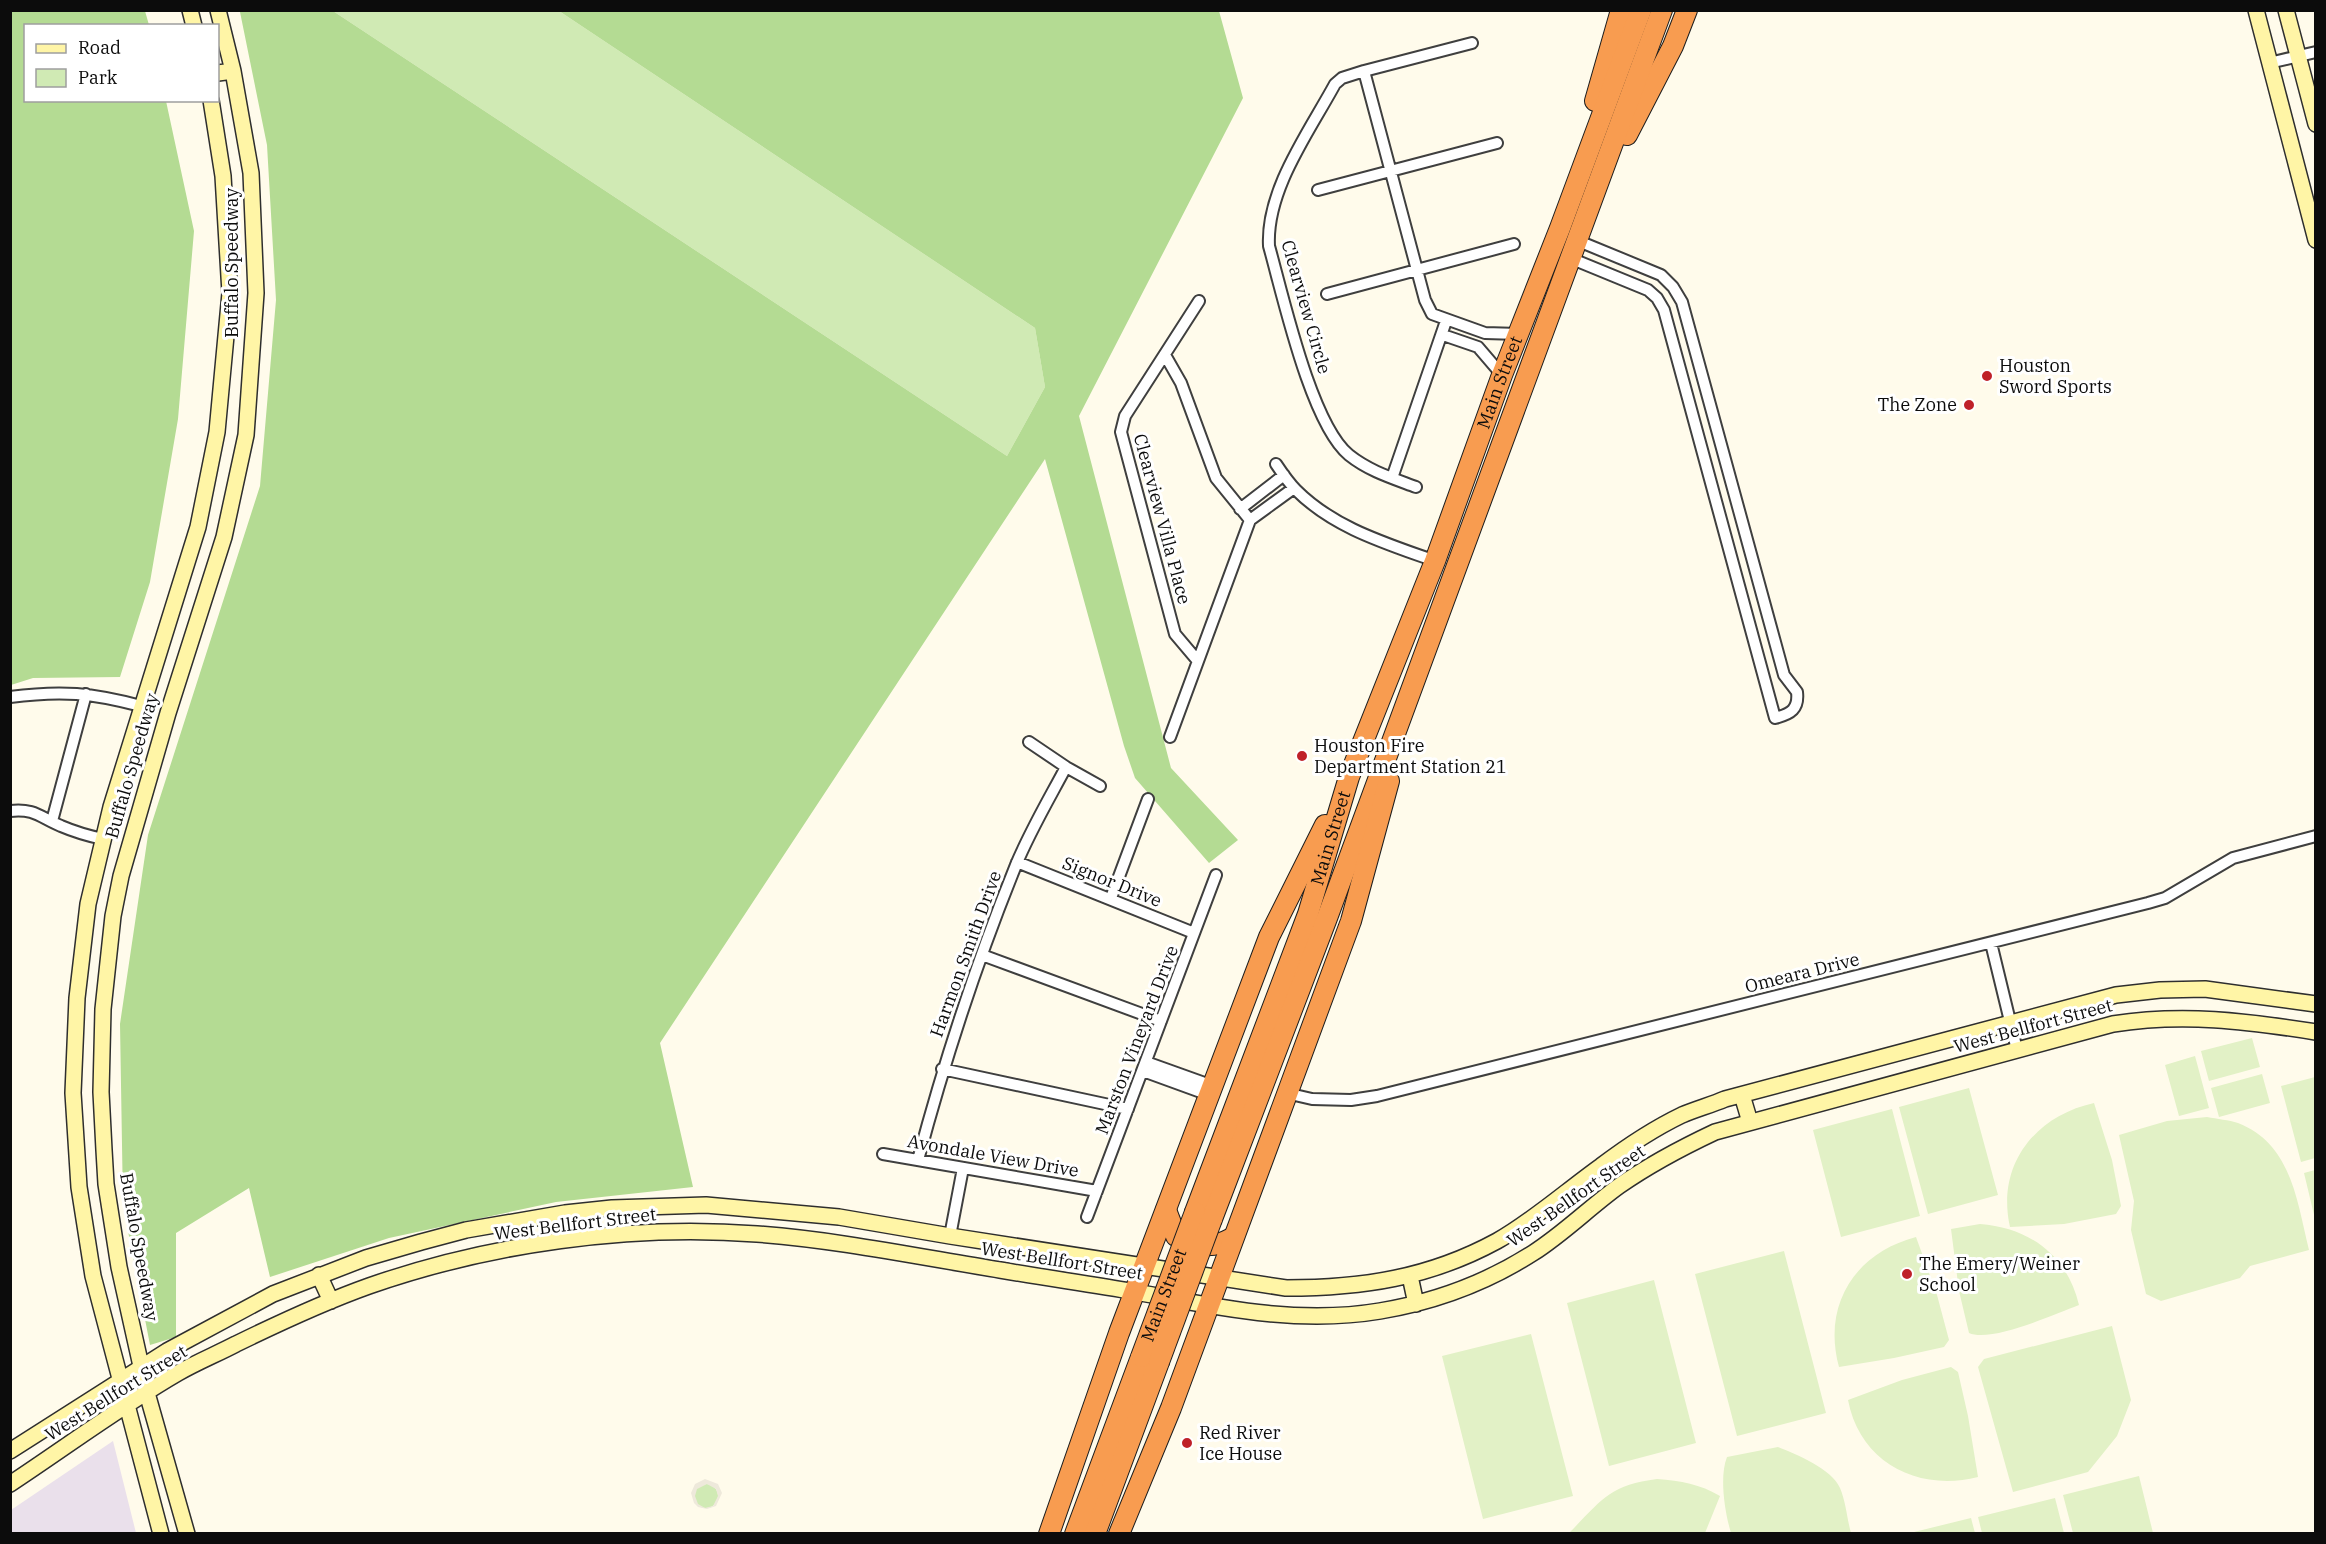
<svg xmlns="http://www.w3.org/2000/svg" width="2326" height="1544" font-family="'IBM Plex Serif',serif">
<rect width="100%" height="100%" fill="#fffbeb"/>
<path fill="#eae0eb" d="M113,1441L136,1533H11V1510Z"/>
<path fill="#d0eab4" d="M333,11H559L1035,328L1045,387L1007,456Z
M694 1496a12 12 0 1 1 24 0a12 12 0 1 1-24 0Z"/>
<path fill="#b4db93" d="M11,10L145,11L149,25L26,26V100L166,101L194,231L178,419L150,582L120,677L33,678L11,685Z
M244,10L333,11L1007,456L1045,387L1035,328L559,11H1219L1243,98L1079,416L1171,768L1238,840L1209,863L1135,778L1124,746L1045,459L660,1043L693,1187L556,1202L389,1238L270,1277L249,1188L176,1233V1337L150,1345L123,1205L120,1024L148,835L260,486L276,300L267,145L240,12Z"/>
<path fill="#e2f1c6" d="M2252,1038L2260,1067L2209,1081L2201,1051Z
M2195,1056L2209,1108L2179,1116L2165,1065Z
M2262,1074L2270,1103L2219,1117L2211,1088Z
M2315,1077V1158L2301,1162L2281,1086Z
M1969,1088L1998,1195L1928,1214L1899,1107Z
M2094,1103L2112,1160L2121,1206L2116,1214L2064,1224L2010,1227C1996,1165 2035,1116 2094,1103Z
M1892,1109L1920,1216L1841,1237L1813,1130Z
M2207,1117C2217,1119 2229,1120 2238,1123C2292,1144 2297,1202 2309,1250L2250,1266L2240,1278L2161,1301L2146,1294L2131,1230L2134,1201L2119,1135L2167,1121Z
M2315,1170H2316L2315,1219L2304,1173Z
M1980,1224C2030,1228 2067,1255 2079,1305C2055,1314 1991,1343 1969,1333L1959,1291L1951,1229Z
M1916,1237L1937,1295L1949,1340L1944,1347L1894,1358L1839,1367C1822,1305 1855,1253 1916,1237Z
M1784,1251L1826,1413L1737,1436L1695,1274Z
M1654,1280L1696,1443L1609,1466L1567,1303Z
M2112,1326L2131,1400L2117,1436L2088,1472L2013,1492L1978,1367L1984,1359Z
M1531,1334L1573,1496L1483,1519L1442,1356Z
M1951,1367L1958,1372L1968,1416L1978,1477C1918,1492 1860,1463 1848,1400L1902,1380Z
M1778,1447C1796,1454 1832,1469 1840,1488C1846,1502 1847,1519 1851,1533H1731C1725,1513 1719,1477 1727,1457Z
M2139,1476L2153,1533H2073L2063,1495Z
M1657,1479C1681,1481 1700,1484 1720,1496L1705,1533H1569C1601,1501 1609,1485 1657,1479Z
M2055,1498L2064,1533H1982L1978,1517Z
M1971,1518L1975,1533H1910Z"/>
<path fill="#eee9db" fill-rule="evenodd" d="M705,1479L718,1484L722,1493L716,1506L707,1509L698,1507L694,1503L691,1493L695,1484ZM707,1484L716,1489L718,1496L713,1506L705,1508L698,1504L695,1496L697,1489Z"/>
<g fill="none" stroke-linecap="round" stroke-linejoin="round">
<g stroke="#3f3f3f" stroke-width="14">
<path id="street" d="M2269,63L2316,52
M1364,71L1425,300L1432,314L1485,333L1519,334
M1318,190L1497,143
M1570,258L1648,290L1657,298L1664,310L1775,718C1791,714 1799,709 1797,692L1784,675L1682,302L1673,287L1661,275L1576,240
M1327,294L1514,244
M1443,335L1478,347L1502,375
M1165,355L1181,383L1216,478L1250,520
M1276,464C1282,473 1288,482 1296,490C1334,528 1385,543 1435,561
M1392,478L1446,321
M1416,487C1392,478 1369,471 1349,455C1311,424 1283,296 1269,246C1266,190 1309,132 1335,84L1342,78L1364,71L1472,43
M1240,509L1284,475
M1197,660L1175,634L1121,432L1125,416L1199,301
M10,697C62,690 92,693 141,706
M1170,737L1250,520L1294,488
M1029,742L1066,767L1100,786
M10,811C35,808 41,818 61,826C75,832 89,836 103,839
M52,821L86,694
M1017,862L1194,933
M1111,898L1148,799
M1991,943L2017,1050
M982,955L1161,1021
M1146,1062L1213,1086
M942,1069L1128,1109
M1143,1071L1209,1095
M1286,1093L1312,1099L1351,1100L1377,1096L2148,903L2165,898L2233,858L2316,836
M883,1154L1097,1191
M918,1160C945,1059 977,961 1016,865C1030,831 1049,799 1066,767
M1087,1217L1216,875
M950,1236L963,1168"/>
</g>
<g stroke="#2e2e2e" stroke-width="18">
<path id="secondary" d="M190,10L194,26
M2256,10L2316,240
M2286,10L2316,124
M218,73L233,71
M1742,1095L1750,1122
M319,1275L331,1301
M1410,1276L1416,1304
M10,1451L167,1351L273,1294L366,1258L421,1242L466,1230L565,1213L612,1208L706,1205L839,1217L950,1236L1286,1288C1362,1288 1429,1278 1497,1241C1534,1220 1566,1191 1601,1166C1626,1147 1653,1129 1682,1115C1696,1109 1711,1105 1725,1099L2116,995L2160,990L2205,989L2316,1004
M10,1484C66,1447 121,1406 178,1373C197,1362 217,1354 236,1344C279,1323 324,1302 369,1286C489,1244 630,1224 757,1234C838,1240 920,1257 1000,1270C1046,1278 1091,1284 1136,1292C1217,1307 1297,1325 1380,1311C1434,1302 1486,1283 1533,1253C1563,1234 1590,1207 1619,1186C1649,1165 1681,1148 1715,1132L2113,1024C2183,1013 2246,1021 2316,1032
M161,1534L93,1276L79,1187L73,1093L77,998L88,904L111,807L198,527L217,432L230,293L223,176L211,100
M187,1534L147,1393L119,1267L106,1184L104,1150L101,1092L103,1009L113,916L121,876L168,713L224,537L246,435L256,293L251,173L233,71L218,10"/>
</g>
<g stroke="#1d1d1d" stroke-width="22">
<g id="highway">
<path d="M1595,101L1621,10"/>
<path d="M1627,135L1673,46L1687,10"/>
<path d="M1166,1210L1176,1236C1200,1244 1208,1251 1232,1238"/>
<path id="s1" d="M1195,1212L1308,914L1349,777L1435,561L1502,375L1560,228L1641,10"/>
<path d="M1212,1219L1327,918L1662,10"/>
<path d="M1049,1534L1119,1333L1269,937L1325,825"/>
<path d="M1075,1534L1141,1357"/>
<path d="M1095,1534L1159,1362"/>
<path d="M1119,1534L1171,1408L1351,921L1389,781"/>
</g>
</g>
<use href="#street" stroke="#fff" stroke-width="10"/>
<use href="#secondary" stroke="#fff5a6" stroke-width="15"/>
<use href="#highway" stroke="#f89c50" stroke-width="20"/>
<g stroke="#1d1d1d" stroke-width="22" stroke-linecap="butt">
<g id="highway-bridge">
<path id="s2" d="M1141,1357L1195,1212"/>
<path d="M1159,1362L1212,1219"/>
</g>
</g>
<use href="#highway-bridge" stroke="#f89c50" stroke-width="20"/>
</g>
<g fill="#bf2129" stroke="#fff" stroke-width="2">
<circle cx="1987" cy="376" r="6"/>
<circle cx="1969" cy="405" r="6"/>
<circle cx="1302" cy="756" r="6"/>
<circle cx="1907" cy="1274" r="6"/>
<circle cx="1187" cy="1443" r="6"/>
</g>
<g text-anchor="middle" stroke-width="6" stroke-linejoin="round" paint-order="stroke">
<g font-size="18" fill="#0c0c0c" stroke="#fff">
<text transform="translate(232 263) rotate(-90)" y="6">Buffalo Speedway</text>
<text transform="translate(1306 307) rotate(74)" y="6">Clearview Circle</text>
<text dy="6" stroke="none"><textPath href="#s1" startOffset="884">Main Street</textPath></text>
<text transform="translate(1162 519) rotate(75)" y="6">Clearview Villa Place</text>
<text transform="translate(132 766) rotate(-74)" y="6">Buffalo Speedway</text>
<text dy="6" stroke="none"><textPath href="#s1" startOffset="398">Main Street</textPath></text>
<text transform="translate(1112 882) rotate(22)" y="6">Signor Drive</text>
<text transform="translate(966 954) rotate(-70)" y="6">Harmon Smith Drive</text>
<text transform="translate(1802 973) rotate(-14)" y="6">Omeara Drive</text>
<text transform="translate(2033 1026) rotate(-15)" y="6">West Bellfort Street</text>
<text transform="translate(1137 1040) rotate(-69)" y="6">Marston Vineyard Drive</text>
<text transform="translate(993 1156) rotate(10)" y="6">Avondale View Drive</text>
<text transform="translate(1576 1196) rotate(-35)" y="6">West Bellfort Street</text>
<text transform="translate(575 1224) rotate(-7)" y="6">West Bellfort Street</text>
<text transform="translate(139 1247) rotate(80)" y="6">Buffalo Speedway</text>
<text transform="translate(1062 1261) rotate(9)" y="6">West Bellfort Street</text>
<text dy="6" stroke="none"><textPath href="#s2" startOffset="66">Main Street</textPath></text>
<text transform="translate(116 1393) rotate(-32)" y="6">West Bellfort Street</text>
</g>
<g font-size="18" fill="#0c0c0c" stroke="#fff" text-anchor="start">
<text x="1999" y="372">Houston<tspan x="1999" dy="21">Sword Sports</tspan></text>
<text x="1957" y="411" text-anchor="end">The Zone</text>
<text x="1314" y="752">Houston Fire<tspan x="1314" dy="21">Department Station 21</tspan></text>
<text x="1919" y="1270">The Emery/Weiner<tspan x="1919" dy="21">School</tspan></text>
<text x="1199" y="1439">Red River<tspan x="1199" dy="21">Ice House</tspan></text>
</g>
</g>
<rect width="2326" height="1544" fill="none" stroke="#0c0c0c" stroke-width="24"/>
<rect x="24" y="24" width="195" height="78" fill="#ffffff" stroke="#9e9e9e" stroke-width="1.5"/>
<rect x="36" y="44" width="30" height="9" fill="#fff5a6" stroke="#9e9e9e" stroke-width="1.5"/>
<text x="78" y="54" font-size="18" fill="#0c0c0c">Road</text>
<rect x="36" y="69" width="30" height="18" fill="#d0eab4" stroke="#9e9e9e" stroke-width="1.5"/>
<text x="78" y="84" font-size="18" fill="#0c0c0c">Park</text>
</svg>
